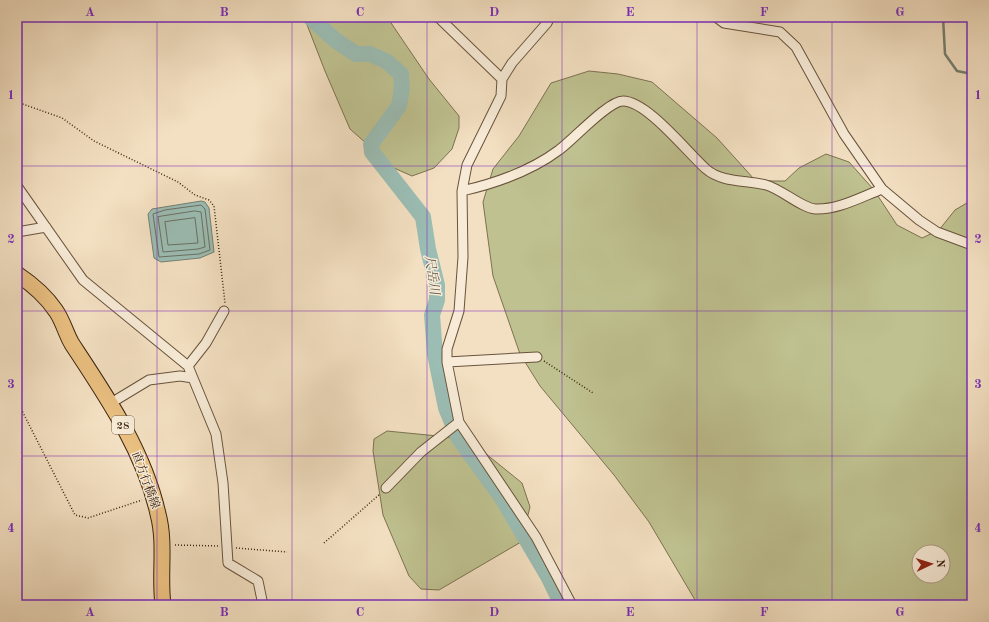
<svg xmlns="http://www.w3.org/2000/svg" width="989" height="622" font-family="'Old Standard TT','Noto Serif JP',serif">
<rect width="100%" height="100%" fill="#f3e0c2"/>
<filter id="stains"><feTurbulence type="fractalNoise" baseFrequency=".005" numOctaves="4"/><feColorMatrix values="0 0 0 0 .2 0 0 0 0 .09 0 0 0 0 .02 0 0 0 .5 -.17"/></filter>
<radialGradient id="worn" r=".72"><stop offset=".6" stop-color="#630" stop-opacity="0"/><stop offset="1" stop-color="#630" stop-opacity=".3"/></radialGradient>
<path fill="#bfc190" stroke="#7d7250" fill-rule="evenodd" d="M304,17H387L429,79L459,116V128L452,149L434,168L412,176L394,168L350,129L325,71Z
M589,71L618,74L652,82L717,138L754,179L772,181H785L799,168L826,154L849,162L874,190L897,225L922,238L939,230L955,210L972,200V605H698L649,522L614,475L540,386L520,354L493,276L483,202L493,169L519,136L551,83ZM919,552H943V576H919Z
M387,431L448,437L480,449L522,483L530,507L521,542L439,590L421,589L409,576L383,515L373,451L374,439Z"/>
<path fill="#9bbdb4" stroke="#758072" d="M201,201L205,202L209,208L214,252L200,258L161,262L154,258L148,214L152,209Z"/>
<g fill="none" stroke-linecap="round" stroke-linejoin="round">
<path stroke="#6b7062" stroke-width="1" d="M194,206L201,205L205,209L210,250L199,254L159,257L153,214L165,210Z
M195,211L201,212L205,247L198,249L163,252L158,217Z
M195,218L198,243L168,245L165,222Z"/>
<path stroke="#758072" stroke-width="2.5" d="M943,17L945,54L957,71L972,74"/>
<path stroke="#9bbdb4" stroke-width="16" d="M310,17L335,40L356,54H370L386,61L401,74L402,88L399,106L371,144L372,152L423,217L428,249L437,285V300L432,315L435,354L446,408L458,437L502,498L549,578L562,605"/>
<g stroke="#69533c" stroke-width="11">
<path id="street" d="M438,17L502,79
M550,17L547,23L512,63L502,79L501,96L467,165L462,191L463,257L459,311L447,349V362L459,422L536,537L572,605
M716,17L724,23L780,32L796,47L844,134L882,189L919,220L937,232L972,245
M17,186L83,280L188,366L216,434L223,483L228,563L258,581L263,605
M462,191C497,183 531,171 559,150C573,140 608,101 623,101C647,101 687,152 706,169C722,183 747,180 766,185C781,189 802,208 815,209C838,210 861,197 882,189
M17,232L46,227
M447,362L537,357
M188,366L206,343L224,311
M111,403L149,380L180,376L193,378
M386,488L421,452L459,422"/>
</g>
<g stroke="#3b2410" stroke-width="17">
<path id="primary" d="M17,274C32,284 46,296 56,311C63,321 66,334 72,344C107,397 144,451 158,514C166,544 159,575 163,605"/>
</g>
<path stroke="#3b2410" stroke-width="1.5" stroke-dasharray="1 2" stroke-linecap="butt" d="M17,102L62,118L94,141L178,182L195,195L209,200L214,206L225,303
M544,361L593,393
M17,401L75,515L88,518L142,500
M324,543L380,494
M175,545L219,546
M236,548L287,552"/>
<use href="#street" stroke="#f7ebd7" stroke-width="9"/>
<use href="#primary" stroke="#eac081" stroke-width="15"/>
</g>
<path fill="none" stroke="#7b2cbf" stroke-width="1" stroke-opacity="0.55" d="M157,17V605M292,17V605M427,17V605M562,17V605M697,17V605M832,17V605M17,166H972M17,311H972M17,456H972"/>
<g text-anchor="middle" stroke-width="3" stroke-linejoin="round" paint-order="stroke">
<rect fill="#f7ebd7" stroke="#73604c" stroke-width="1" x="112" y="416" width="22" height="18" rx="3"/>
<g font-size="11" font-weight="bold" fill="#3b2410">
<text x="123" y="429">28</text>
</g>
<g font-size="12" fill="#3b2410" stroke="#f7ebd7">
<text transform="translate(146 480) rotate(70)" y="4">直方行橋線</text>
</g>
<g font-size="13" font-style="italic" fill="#585241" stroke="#f7ebd7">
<text transform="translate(433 275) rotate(82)" y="5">尺岳川</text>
</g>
</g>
<rect width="989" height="622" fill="none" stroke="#f3e0c2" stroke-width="44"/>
<g transform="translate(931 564) rotate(86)"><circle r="19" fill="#f7ebd7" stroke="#ac9b87"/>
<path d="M0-3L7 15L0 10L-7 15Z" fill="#8f2418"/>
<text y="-6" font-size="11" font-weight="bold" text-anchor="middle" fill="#3b2410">N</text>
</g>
<rect x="22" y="22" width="945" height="578" fill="none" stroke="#7b2cbf" stroke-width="1.5"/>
<g font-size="13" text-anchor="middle" font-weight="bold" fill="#7b2cbf">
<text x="90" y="16">A</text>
<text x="224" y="16">B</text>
<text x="360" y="16">C</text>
<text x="494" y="16">D</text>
<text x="630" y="16">E</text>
<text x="764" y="16">F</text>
<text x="900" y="16">G</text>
<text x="11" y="99">1</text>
<text x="978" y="99">1</text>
<text x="11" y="243">2</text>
<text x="978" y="243">2</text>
<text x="11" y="388">3</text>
<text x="978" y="388">3</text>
<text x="11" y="532">4</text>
<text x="978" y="532">4</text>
<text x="90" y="616">A</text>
<text x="224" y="616">B</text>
<text x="360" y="616">C</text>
<text x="494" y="616">D</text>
<text x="630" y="616">E</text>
<text x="764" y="616">F</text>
<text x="900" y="616">G</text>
</g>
<rect width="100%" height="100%" filter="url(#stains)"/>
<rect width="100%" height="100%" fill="url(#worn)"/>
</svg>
